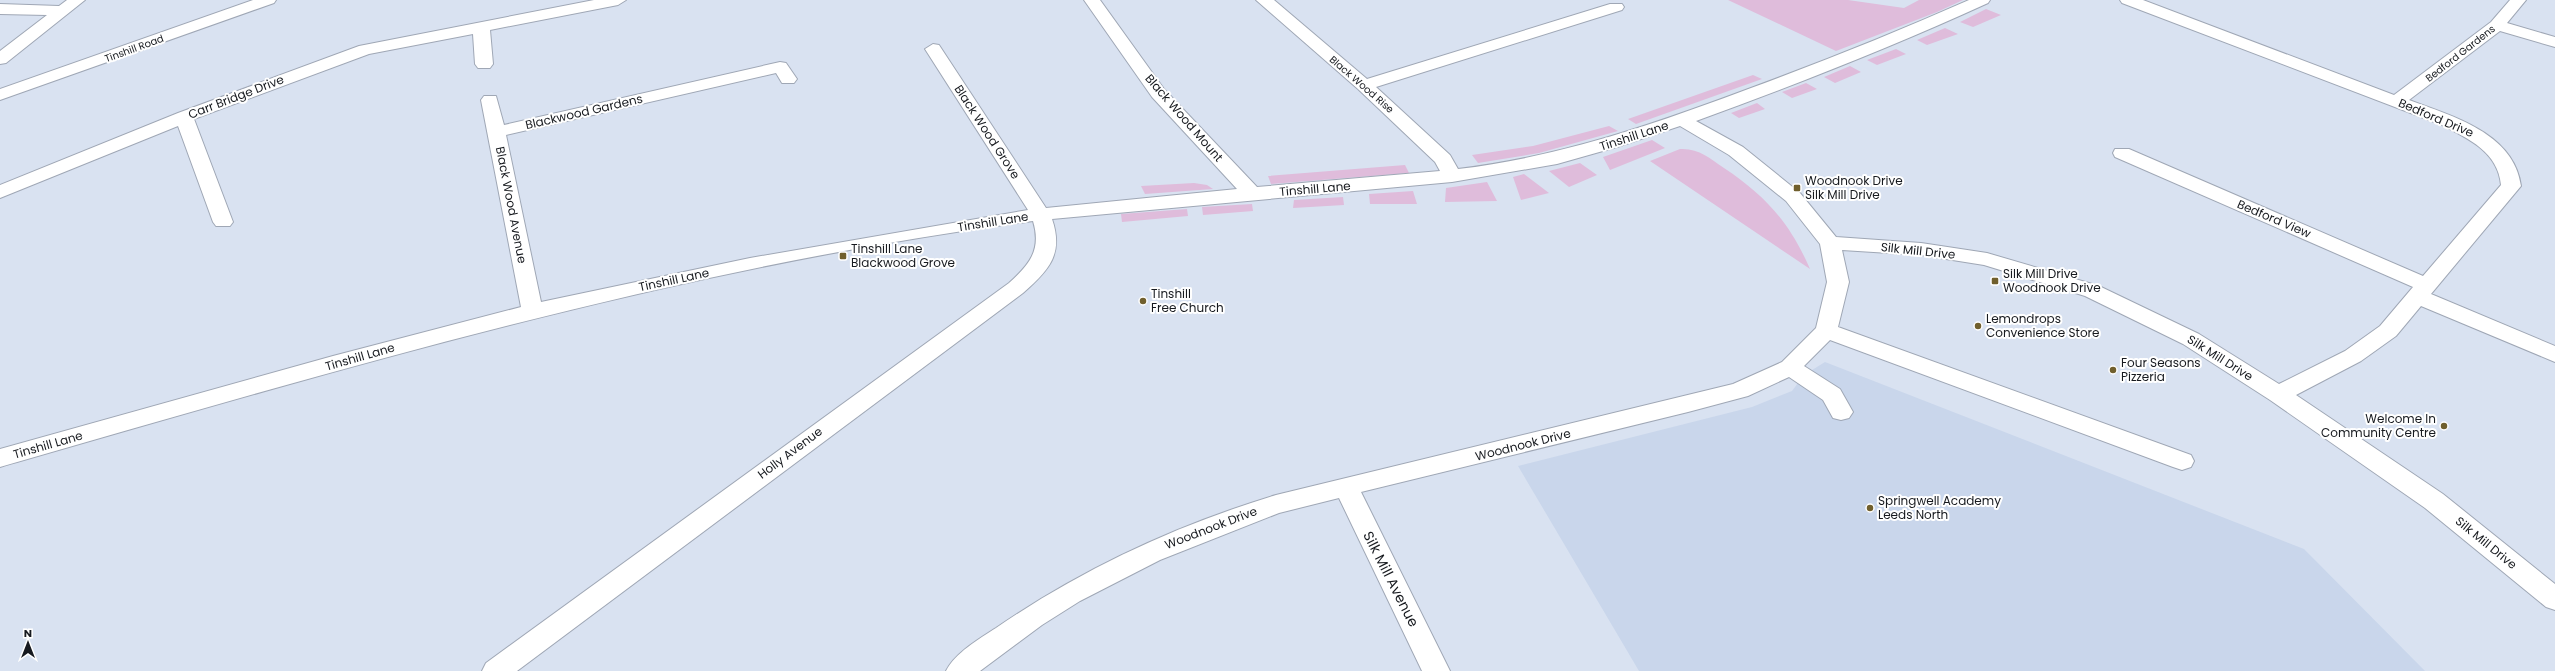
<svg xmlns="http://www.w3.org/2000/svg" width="2555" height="671" font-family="Poppins,sans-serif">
<rect width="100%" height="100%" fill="#d9e2f1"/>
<path fill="#c9d6eb" d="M1825,362L2304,549L2425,671H1639L1518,466L1752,407L1792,391L1804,375Z"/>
<path fill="#dfbcdb" d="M1728,0H1848L1904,8L1919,0H1963L1937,12L1836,51Z
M1986,9L2001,15L1973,27L1960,22Z
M1945,28L1958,34L1927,45L1917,40Z
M1896,49L1906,54L1877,65L1867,60Z
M1850,66L1861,72L1835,83L1824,77Z
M1753,75L1762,79L1636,124L1628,119Z
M1806,83L1817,89L1792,98L1782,92Z
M1757,103L1765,109L1739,118L1731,113Z
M1609,126L1618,131L1539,153L1478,163L1472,155L1533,146Z
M1652,140L1665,148L1610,170L1603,157Z
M1680,149C1699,148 1709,158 1724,168C1766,196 1790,223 1810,269L1650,161Z
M1580,163L1597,175L1569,187L1549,171Z
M1405,165L1409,173L1271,184L1268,176Z
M1524,174L1549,193L1521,200L1513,177Z
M1487,182L1497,201L1445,202L1446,188Z
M1194,183L1207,185L1213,189L1145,194L1141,186Z
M1413,191L1417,204H1370L1369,194Z
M1343,197L1344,205L1293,208L1294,200Z
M1252,204L1253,211L1203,215L1202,207Z
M1187,209L1188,216L1122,222L1121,214Z"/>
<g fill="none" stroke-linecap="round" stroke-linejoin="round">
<g stroke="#9fa7b5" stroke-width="2">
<path id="minor" d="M67,0H85L6,63L0,64V51L47,15L0,14V4L59,6Z
M253,0H276L274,3L0,100V89Z
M594,0H626L618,5L490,30L493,64L490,68H478L475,64L473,34L369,54L194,119L233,222L230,226H216L213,222L178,126L0,198V185L178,113L359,46Z
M1084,0H1100L1164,89L1257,187L1440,171L1435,162L1358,89L1256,0H1274L1367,79L1610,4H1622L1624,7L1622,10L1376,87L1450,155L1458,169C1560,157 1655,124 1751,88C1824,61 1897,32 1969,0H1990L1988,3C1892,47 1795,85 1696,121L1743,147L1800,193L1836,237L1921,243L1987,253L2099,286L2199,334L2279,384L2345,351L2380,326L2413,287L2115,157L2113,153L2115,149H2129L2423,276L2501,185C2498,152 2469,139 2442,125L2122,3L2120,0H2143L2394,95L2491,22L2510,0H2526L2507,23L2555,37V47L2500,31L2409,100C2452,116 2514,133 2521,186L2431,294L2555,346V362L2421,306L2396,336L2361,361L2296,395L2443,494L2555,584V610L2546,607L2425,508L2270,400L2183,344L2085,296L1984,265L1921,255L1842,250L1849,282L1838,327L2191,455L2194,461L2191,467L2182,470L2173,467L1830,340L1804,366L1840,389L1853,412L1849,418L1841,420L1833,418L1823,400L1789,377L1748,396L1688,412L1361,492L1450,671H1422L1339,498L1279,513L1160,560L1080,601L1042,625L980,671H946C955,653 979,639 996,628C1082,569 1177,525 1276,495L1733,384L1782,362L1816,328L1827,282L1820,244L1786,201L1729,155L1680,126L1617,147L1557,164L1452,182L1052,219C1064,254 1049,270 1023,293L517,671H482L486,663L1009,283C1029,265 1042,250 1033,221C681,267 340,369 0,467V449L333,356L521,307L481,100L484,96H496L504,125L780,62L786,63L797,79L794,83H782L776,73L506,135L541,302L750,258L1028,210L925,49L933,44L939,45L1046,208L1237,189L1152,97Z"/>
</g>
<use href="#minor" fill="#fff" fill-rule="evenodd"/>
</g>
<g fill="#705f2d" stroke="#fff" stroke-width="1.5">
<rect x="1793" y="184" width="8" height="8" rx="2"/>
<rect x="839" y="252" width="8" height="8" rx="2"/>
<rect x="1991" y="277" width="8" height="8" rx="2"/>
<circle cx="1143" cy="301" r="4"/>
<circle cx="1978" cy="326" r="4"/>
<circle cx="2113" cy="370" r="4"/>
<circle cx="2444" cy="426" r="4"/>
<circle cx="1870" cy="508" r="4"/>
</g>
<g text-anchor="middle" stroke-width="4" stroke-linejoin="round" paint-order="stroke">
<g font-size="10" fill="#171a1f" stroke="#fff">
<text transform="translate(134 48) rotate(-20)" y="4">Tinshill Road</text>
<text transform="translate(2460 53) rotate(-38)" y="4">Bedford Gardens</text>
<text transform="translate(1362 84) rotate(41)" y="4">Black Wood Rise</text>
</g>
<g font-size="12" fill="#171a1f" stroke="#fff">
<text transform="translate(236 97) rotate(-21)" y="4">Carr Bridge Drive</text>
<text transform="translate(584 112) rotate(-13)" y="4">Blackwood Gardens</text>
<text transform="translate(1184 118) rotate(49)" y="4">Black Wood Mount</text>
<text transform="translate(2436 118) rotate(23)" y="4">Bedford Drive</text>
<text transform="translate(987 132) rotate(57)" y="4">Black Wood Grove</text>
<text transform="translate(1634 136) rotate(-18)" y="4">Tinshill Lane</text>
<text transform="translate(1315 189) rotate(-5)" y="4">Tinshill Lane</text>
<text transform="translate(511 205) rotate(79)" y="4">Black Wood Avenue</text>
<text transform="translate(2274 219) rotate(23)" y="4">Bedford View</text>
<text transform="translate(993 222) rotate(-9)" y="4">Tinshill Lane</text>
<text transform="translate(1918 251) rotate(6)" y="4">Silk Mill Drive</text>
<text transform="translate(674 280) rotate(-12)" y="4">Tinshill Lane</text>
<text transform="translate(360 357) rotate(-16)" y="4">Tinshill Lane</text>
<text transform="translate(2220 358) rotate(32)" y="4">Silk Mill Drive</text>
<text transform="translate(48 445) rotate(-16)" y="4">Tinshill Lane</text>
<text transform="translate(1523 445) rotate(-14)" y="4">Woodnook Drive</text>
<text transform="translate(790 453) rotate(-37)" y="4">Holly Avenue</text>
<text transform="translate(1211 528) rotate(-21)" y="4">Woodnook Drive</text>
<text transform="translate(2486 543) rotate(39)" y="4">Silk Mill Drive</text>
</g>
<g font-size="12" fill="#171a1f" stroke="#fff" text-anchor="start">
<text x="1805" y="185">Woodnook Drive<tspan x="1805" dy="14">Silk Mill Drive</tspan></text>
<text x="851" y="253">Tinshill Lane<tspan x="851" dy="14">Blackwood Grove</tspan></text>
<text x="2003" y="278">Silk Mill Drive<tspan x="2003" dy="14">Woodnook Drive</tspan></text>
<text x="1151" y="298">Tinshill<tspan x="1151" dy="14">Free Church</tspan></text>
<text x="1986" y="323">Lemondrops<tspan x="1986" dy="14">Convenience Store</tspan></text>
<text x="2121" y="367">Four Seasons<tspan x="2121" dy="14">Pizzeria</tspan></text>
<text x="2436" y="423" text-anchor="end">Welcome In<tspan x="2436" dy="14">Community Centre</tspan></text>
<text x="1878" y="505">Springwell Academy<tspan x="1878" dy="14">Leeds North</tspan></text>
</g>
<g font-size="14" fill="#171a1f" stroke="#fff">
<text transform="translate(1391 579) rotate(63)" y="5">Silk Mill Avenue</text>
</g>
</g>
<g transform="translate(28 643)" stroke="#ffffff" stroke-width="3" paint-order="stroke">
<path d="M0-3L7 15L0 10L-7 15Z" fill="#171a1f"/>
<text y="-6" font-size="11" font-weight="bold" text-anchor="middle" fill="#171a1f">N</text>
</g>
</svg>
